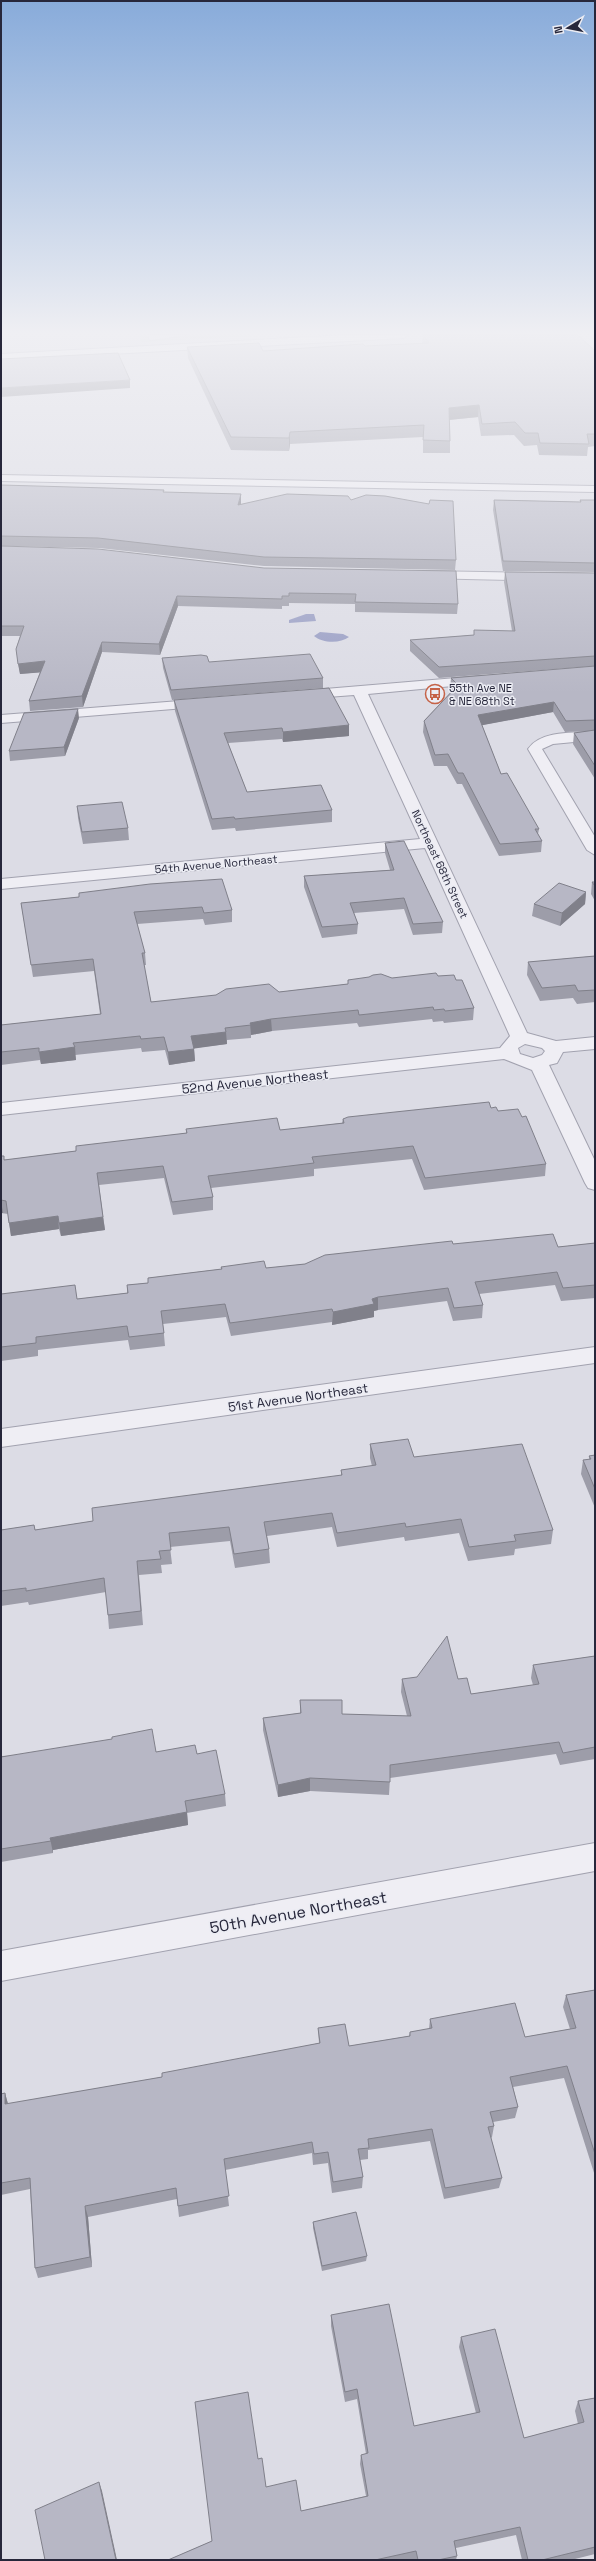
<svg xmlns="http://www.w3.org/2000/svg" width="596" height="2561" font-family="'Space Grotesk',sans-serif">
<rect width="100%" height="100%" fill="#dcdce5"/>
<path fill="#becfc0" d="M139,335H270L141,342Z"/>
<path fill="#999ec4" d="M306,614H314L316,621L289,623V620Z
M320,632L343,634L349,637C340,644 322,643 314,636Z"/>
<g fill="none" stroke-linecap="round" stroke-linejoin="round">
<g stroke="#a2a2af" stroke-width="2">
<path id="street" d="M149,335H187L152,340L149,339Z
M1,475L595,486V492L1,481Z
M426,571L595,574V582L422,578L420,575Z
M480,676L485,677L487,680L485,683L368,694L527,1033L556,1041L595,1037V1049L563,1052L557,1063L549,1065L595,1161V1190L588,1188L585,1183L532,1070L504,1059L1,1115V1103L500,1048L510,1036L425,848L1,889V879L420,839L354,695L301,699L294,695L301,691ZM525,1044L542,1048L545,1051L542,1055L533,1058L520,1054L518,1048Z
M205,699L210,700L212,703L210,706L1,723V715Z
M595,732V740L553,744L542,749L595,837V855L587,850L528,749C541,730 574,733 595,732Z
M595,1347V1363L1,1447V1429Z
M595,1843V1871L1,1981V1951Z"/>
</g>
<g stroke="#9c9db0" stroke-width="2">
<path id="primary" d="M346,335H408L404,338L1,360V354Z"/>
</g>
<use href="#street" fill="#efeef4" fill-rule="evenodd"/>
<use href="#primary" fill="#fff" fill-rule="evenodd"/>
</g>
<path fill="#9d9da9" d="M423,335L595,351V446L588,447L587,456L539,455L537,445L524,446L514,435L481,436L478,417L449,420L450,441V453H423V437L290,444L289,451L231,450L188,358L187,347L263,351L365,346L422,343Z
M1,485L164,493L241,504L351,500L456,560L455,570L264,566L99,548L1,546L458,604L457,614L355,612V604L289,603V606H282V609L178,606L160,655L102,652L83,707L30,711L29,701L40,672L20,674L16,649L20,636H1Z
M494,500L580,502V500H595V572L503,571L493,510Z
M505,572L595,573V666L439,678L410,651V640L474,635V630L512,631L504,582Z
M162,658L209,662L323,678V688L172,700L163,668Z
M595,666V779L573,744L574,733L588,731L565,732L553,712L482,725L501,774L539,829L538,834L542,841L541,852L499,856L462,784H457L447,766H434L423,732L424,721L452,691L450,689L451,678Z
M174,700L349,725V736L283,742L282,739L228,743L247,792L332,810V822L236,831L235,828L212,830L175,711Z
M79,718L65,756L10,761L9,751Z
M77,806L128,828L129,840L83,844L78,818Z
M385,843L443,922L442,933L413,935L404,909L354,913L358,924L357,934L322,938L304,887V876L390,870L385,853Z
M592,882H595V901L591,894Z
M586,892L585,904L560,926L532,916L534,904Z
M79,893L232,910V922L205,925L203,919L137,924L145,953L146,965H144L151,1002L279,992L348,984L392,978L438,976L456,980L474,1008L473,1020L444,1023L443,1021L433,1022L432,1019L359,1027L357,1023L272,1031L251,1035V1038L227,1040V1044L194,1048L195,1061L169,1065L165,1050L142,1052L141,1048L75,1055L76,1060L41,1064L40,1060L1,1065V1025L100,1014L94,971L33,977L21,903L79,897Z
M595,956V1002L577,1004L573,998L540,1001L527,975L528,962Z
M491,1108L498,1111L546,1164L545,1176L424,1190L412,1159L314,1169V1176L211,1188L213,1197V1210L173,1215L164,1178L99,1185L105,1230L61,1236L59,1229L11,1236L8,1214L1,1213V1156L5,1160L76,1151L186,1133V1129L280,1130L342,1123L343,1119Z
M595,1243V1298L561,1301L555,1285L479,1294L483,1305L482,1318L453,1321L447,1301L378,1310L374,1311V1317L332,1325V1322L231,1336L226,1317L163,1324L165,1346L130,1350L128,1340L38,1350V1356L1,1361V1294L77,1299L127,1293V1285L148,1283V1278L221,1269V1267L266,1268L305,1264L453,1244L558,1247Z
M370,1444L414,1457L553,1530L551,1544L515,1549L514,1555L468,1561L459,1533L405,1541L404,1537L337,1547L332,1527L267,1536L269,1549L270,1563L235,1568L230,1541L170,1547L172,1564L161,1565L162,1573L139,1575L143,1625L109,1629L106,1592L29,1605L28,1602L1,1606V1530L34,1525L35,1530L93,1521L341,1476V1470L372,1466L370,1458Z
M595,1455V1508L581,1474L583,1460H589V1456Z
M595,1656V1759L560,1765L556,1754L390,1778L389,1795L310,1791L278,1797L263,1730V1718L300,1713V1700L342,1714L407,1716L401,1692L402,1679H458L471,1694L533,1685L531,1678L533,1665Z
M156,1752L197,1754L225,1794L226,1806L187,1813L188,1825L53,1850V1853L1,1862V1756Z
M595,1990V2176L564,2078L513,2087L518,2107L515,2118L493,2122L494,2126L492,2137L491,2138L502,2178L499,2188L444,2199L430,2141L368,2150V2159L360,2160L363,2177L362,2188L332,2193L328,2163L313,2165L312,2153L225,2170L229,2206L179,2217L177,2199L88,2217L92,2267L38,2278L35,2268L30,2189L1,2195V2094L5,2093L8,2104L162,2077L319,2043L318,2028L349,2046L409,2036L410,2032L429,2029L430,2019L525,2037L570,2029L563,2007L566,1995Z
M313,2222L367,2256L366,2261L322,2271L313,2228Z
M331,2315L414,2426L476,2413L459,2347L461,2337L524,2438L578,2424L575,2411L578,2401L595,2398V2554L571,2560H522L516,2535L456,2548L457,2556L456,2560H415V2559L410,2560H168L212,2541L258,2459L266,2487L301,2511L366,2496L360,2464L361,2455L366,2454L357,2399L345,2402L331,2326Z"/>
<path fill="#80808a" d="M130,380V388L1,397V388Z
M479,405L478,417L448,420L449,408Z
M290,432V444L289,451V438Z
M241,494V504L238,514V505Z
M177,596L178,606L160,655L159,644Z
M102,642V652L83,707L82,696Z
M45,661L46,672L20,674L18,664Z
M554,702L553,712L478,726V715Z
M78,709L79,718L65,756L64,747Z
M349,725V736L283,742V732Z
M586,892L585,904L560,926L562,913Z
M271,1019L272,1031L251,1035L250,1023Z
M226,1032L227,1044L191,1049V1036Z
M75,1047L76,1060L41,1064L39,1052Z
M194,1049L195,1061L169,1065L168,1052Z
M1,1201L3,1213H1Z
M58,1216L59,1229L11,1236L9,1223Z
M103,1217L105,1230L61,1236L59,1223Z
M378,1297V1310L374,1311V1317L332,1325L333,1312Z
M310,1778V1791L278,1797V1785Z
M187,1812L188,1825L53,1850V1853L50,1838Z
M5,2093L8,2104H5Z
M85,2206L88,2217L92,2267L90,2257Z
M99,2482L102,2491L117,2560H116Z"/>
<path fill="#b7b7c5" stroke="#80808a" d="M423,335H578L595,351V434H587L589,444L540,443L538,433H525L515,422L482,424L479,405L449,408L450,441L423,440L424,425L290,432L289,438L231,437L187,347L259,343L263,351L363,344L365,346L429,343Z
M118,353L130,380L1,388V359Z
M1,485L107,488L164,490L163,492L241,494L238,505L287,494L348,496L351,500L366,495L385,496L429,504L430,500L453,501L456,560L264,557L98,538L1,536Z
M494,500L581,502L580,500H595V563L503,561Z
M1,546L98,549L264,568L456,571L458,604L355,602L356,594L289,593V596H282V599L177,596L159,644L102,642L82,696L29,701L45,661L18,664L16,649L24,626H1Z
M505,572L595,573V656L439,667L410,640L474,635V630L515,631Z
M310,654L323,678L171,690L162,658L201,655L207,656L209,662Z
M595,666V720L566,721L554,702L478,715L501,774L507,773L539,829H535L542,841L500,844L463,773H458L448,754L435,755L424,721L458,685L451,678Z
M329,688L349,725L283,732L282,728L224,733L247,792L321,785L332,810L235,819L234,817L212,819L174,700Z
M78,709L64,747L9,751L24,713Z
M595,730V766L574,733Z
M122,802L128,828L82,832L77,806Z
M404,841L443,922L413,924L404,898L350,903L358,924L322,927L304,876L394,870L385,843Z
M222,879L232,910L204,913L202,907L134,912L145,953H142L151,1002L216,995L226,989L269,984L279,992L348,984V980L369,977L373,975L381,974L392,978L436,973L438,976L454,975L456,980H462L474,1008L445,1011L444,1009L434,1010L433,1007L359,1015L358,1010L271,1019L250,1023L251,1025L225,1028L226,1032L191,1036L194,1049L168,1052L164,1037L141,1039L140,1036L73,1043L75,1047L39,1052V1048L1,1052V1025L101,1014L93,959L31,965L21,903L79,897V893L150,884Z
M592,882H595V886Z
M559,883L586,892L562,913L534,904Z
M595,956V990L578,991L575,985L542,988L528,962Z
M489,1102L491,1108L496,1107L498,1111L518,1109L522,1117L526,1116L546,1164L425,1178L413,1146L312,1157L314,1163L208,1176L213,1197L172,1202L163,1166L97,1173L103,1217L59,1223L58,1216L9,1223L6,1201L1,1200V1156H4V1160L76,1151V1146L187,1133L186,1129L277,1118L280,1130L344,1123L343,1119L348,1117Z
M553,1234L558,1247L595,1243V1285L563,1288L557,1272L475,1282L483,1305L454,1308L448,1288L378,1297L372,1299L374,1304L333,1312L332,1309L230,1323L225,1304L161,1311L164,1333L129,1337L127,1326L36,1337V1343L1,1347V1294L75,1285L77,1299L128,1293L127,1285L148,1283V1278L222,1269L221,1267L264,1261L266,1268L305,1264L325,1255L452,1241L453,1244Z
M408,1439L414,1457L522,1444L553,1530L514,1535L516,1541L469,1547L461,1519L406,1527L405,1523L337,1533L332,1513L264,1522L269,1549L234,1554L229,1527L169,1533L171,1550L159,1551L161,1559L137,1561L141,1611L108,1615L104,1578L26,1591V1588L1,1591V1530L34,1525L35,1530L93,1521L92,1508L342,1475L341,1470L376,1465L370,1444Z
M595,1455V1489L583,1460L591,1459L589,1456Z
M447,1636L458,1679L467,1678L471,1694L539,1684L533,1665L595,1656V1747L563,1753L559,1742L390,1765V1782L310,1778L278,1785L263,1718L301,1713L300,1700H342V1714L411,1716L402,1679L417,1677Z
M152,1729L156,1752L195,1745L197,1754L216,1750L225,1794L185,1801L187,1812L50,1838L51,1841L1,1849V1757L112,1739V1737Z
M595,1990V2154L567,2066L510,2077L518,2107L490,2112L494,2126L488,2127L502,2178L445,2188L432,2129L368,2139L369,2148L358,2149L363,2177L333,2182L328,2152L314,2154L312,2142L224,2159L229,2196L178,2206L176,2188L85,2206L90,2257L35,2268L30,2178L1,2183V2094L5,2093V2104L162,2077V2073L320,2043L318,2028L345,2024L349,2046L410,2036V2032L432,2028L430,2019L515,2003L525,2037L576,2028L566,1995Z
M356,2212L367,2256L322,2266L313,2222Z
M389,2304L414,2426L480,2412L461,2337L495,2329L524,2438L584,2422L578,2401L595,2398V2547L542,2560H528L520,2527L454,2541L457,2556L438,2560H418L416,2551L375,2560H168L212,2541L195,2402L248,2392L258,2459L262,2458L266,2487L296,2480L301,2511L368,2496L361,2455L368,2453L357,2389L345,2392L331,2315Z
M99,2482L116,2560H45L35,2510Z"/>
<linearGradient id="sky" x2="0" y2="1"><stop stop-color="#88abda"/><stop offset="0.48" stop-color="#efeff3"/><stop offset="1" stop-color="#efeff3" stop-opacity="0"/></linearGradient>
<rect width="596" height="694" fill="url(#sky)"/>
<defs>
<g id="bus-ring" transform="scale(1)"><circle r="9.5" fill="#ebecf3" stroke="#c56247" stroke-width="1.5"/><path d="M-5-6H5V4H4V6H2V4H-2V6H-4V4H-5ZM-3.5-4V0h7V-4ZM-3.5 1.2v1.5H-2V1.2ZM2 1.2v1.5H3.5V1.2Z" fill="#c56247"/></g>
</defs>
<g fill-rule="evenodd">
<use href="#bus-ring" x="435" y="694"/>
</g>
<g text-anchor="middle" stroke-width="3" stroke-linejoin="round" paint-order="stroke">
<g font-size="11" fill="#27273b" stroke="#ebecf3" text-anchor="start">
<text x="449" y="692">55th Ave NE<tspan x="449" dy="13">&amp; NE 68th St</tspan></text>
</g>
<g font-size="11" fill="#27273b" stroke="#ebecf3">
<text transform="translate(216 864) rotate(-5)" y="4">54th Avenue Northeast</text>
<text transform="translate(440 864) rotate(65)" y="4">Northeast 68th Street</text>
</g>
<g font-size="13" fill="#27273b" stroke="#ebecf3">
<text transform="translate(255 1081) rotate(-6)" y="5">52nd Avenue Northeast</text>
<text transform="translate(298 1397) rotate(-8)" y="5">51st Avenue Northeast</text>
</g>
<g font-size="16" fill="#27273b" stroke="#ebecf3">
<text transform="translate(298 1912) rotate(-10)" y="6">50th Avenue Northeast</text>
</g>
</g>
<rect width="596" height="2561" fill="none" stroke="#27273b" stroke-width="4"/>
<g transform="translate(568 28) rotate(260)" stroke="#ebecf3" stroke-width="3" paint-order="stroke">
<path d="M0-3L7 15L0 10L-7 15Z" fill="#27273b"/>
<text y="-6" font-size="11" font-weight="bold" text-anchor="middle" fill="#27273b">N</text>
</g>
</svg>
